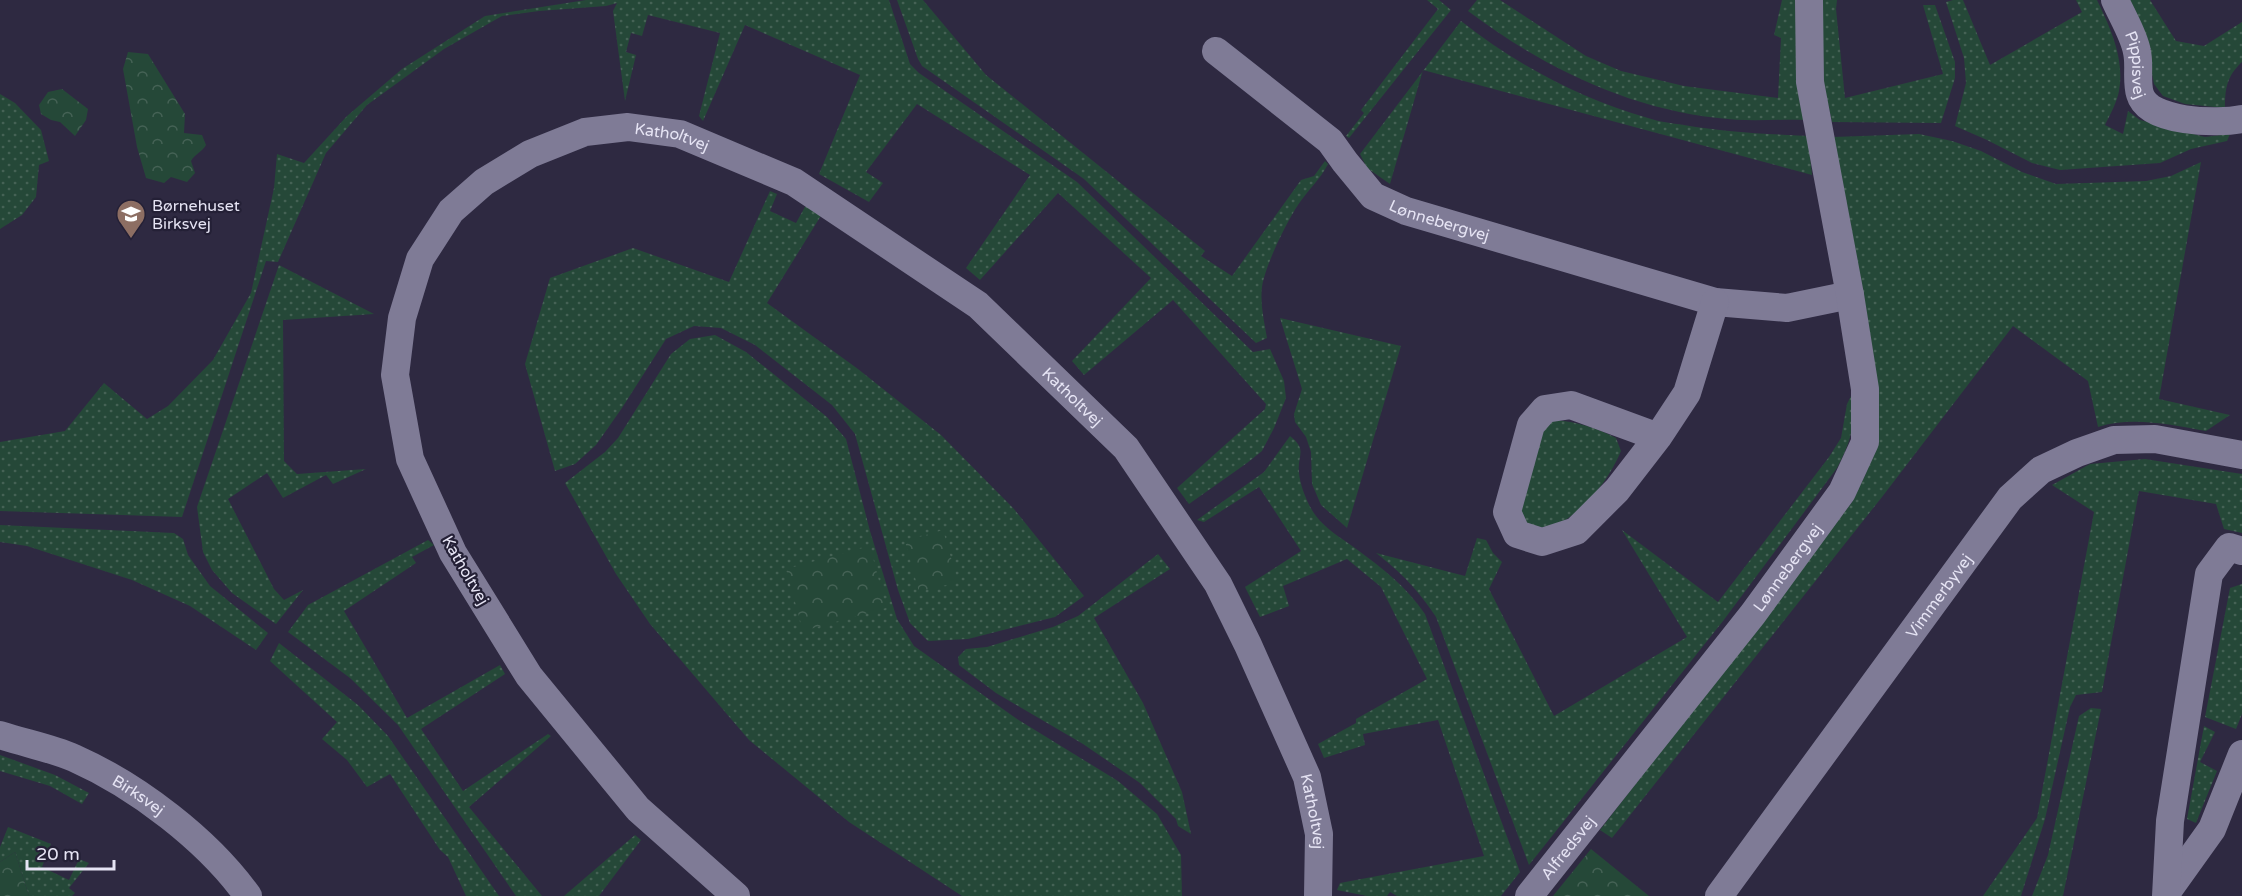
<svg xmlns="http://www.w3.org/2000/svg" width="2242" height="896" font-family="'Varela Round',sans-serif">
<defs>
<pattern id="grass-dots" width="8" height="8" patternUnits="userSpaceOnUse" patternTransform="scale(1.5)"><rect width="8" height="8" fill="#254838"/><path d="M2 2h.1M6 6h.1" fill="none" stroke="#456255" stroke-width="1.8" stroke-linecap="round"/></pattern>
<pattern id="forest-crowns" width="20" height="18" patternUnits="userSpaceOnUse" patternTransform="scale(1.5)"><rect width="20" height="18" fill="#254838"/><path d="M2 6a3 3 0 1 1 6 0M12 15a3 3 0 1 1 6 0" fill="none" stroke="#456255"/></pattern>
</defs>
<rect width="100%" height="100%" fill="#2e2941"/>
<path fill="url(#grass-dots)" d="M586,0H889L910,64L919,73L1077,182L1253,352L1270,349L1284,381L1286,398L1274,428L1262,451L1247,463L1189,504L1177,488L1265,409L1266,404L1173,300L1084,375L1072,361L1151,278L1058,193L980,280L966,268L1030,175L917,104L866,172L883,183L869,202L819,174L860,75L745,25L703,121L699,116L720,33L648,15L642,36L631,33L626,52L636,55L625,101L613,11L617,3L606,6L539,11L502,16L444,49L367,105L326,153L278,262L266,261L182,517L0,511V442L65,431L104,383L147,419L168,406L213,360L251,293L274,188L277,154L304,163L347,116L402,69L485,16Z
M897,0H923L986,75L1205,251L1201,256L1232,276L1301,180L1314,176L1325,161L1328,164C1320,180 1307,191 1298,205C1286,223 1265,266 1262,287C1260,304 1264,321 1267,338L1256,343L1084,179L922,66L918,59Z
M1427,0H1439L1451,10L1349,138L1346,136L1364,113L1361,110L1438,9Z
M1477,0H1500L1586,56L1621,71L1684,86L1778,98L1781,38L1774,35L1782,0H1796L1805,120C1776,119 1746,122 1718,118C1626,108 1541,66 1468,11Z
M1822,0H1837L1836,9L1845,98L1943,74L1923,5H1935L1955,62V78L1941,123L1832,122L1823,81Z
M1953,0H1963L1990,65L2082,12L2076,0H2097C2110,27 2125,59 2119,91C2117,102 2110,115 2105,125L2123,134L2128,111L2140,120L2205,137L2230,134L2227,141L2191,149L2160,163L2060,170L2032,163L1987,140L1955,126L1966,83L1964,58L1946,2Z
M2130,0H2150L2176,41L2204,46L2242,22V62C2227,76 2225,88 2225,108L2185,104L2163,96L2154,84L2145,39Z
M1461,21C1517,65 1579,98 1648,118C1659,122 1672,123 1684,125C1725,132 1766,134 1808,136L1812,175L1423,70L1390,184L1367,168L1360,154Z
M0,94L15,103L41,130L49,161L39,165L36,197L22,215L0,229Z
M1919,134L1952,141L1981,151L2022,172L2056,184L2146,181L2171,176L2201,162L2159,399L2230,415L2206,431C2171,425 2132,416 2098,427L2088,381L2013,326L1882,497L1612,838L1600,830L1852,502L1866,473L1879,430L1876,378L1833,137Z
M770,191L777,194L770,211L796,223L806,205L822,214L767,303L858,369L941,435L1014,509L1084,596L1055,617L968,639L928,641L910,623L898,590L855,434L832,405L755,345L721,328L694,326L666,339L622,408L596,445L575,464L555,471L525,364L550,278L633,248L729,282Z
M279,265L374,314L283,320L284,461L297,474L366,469L333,484L326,475L283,498L267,473L228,499L274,589L284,600L303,590L276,624L232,593L212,570L203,552L197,507Z
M1280,318L1401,346L1347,528L1321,505L1312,484L1311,452L1306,437L1295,422L1294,414L1302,389Z
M715,335L746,352L827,417L846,439L870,531L897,619L914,646L1017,719L1118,781L1157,814L1181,855L1182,896H962L849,822L749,740L650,624L616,574L565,483L605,452L618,438L671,354L690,339Z
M1853,392C1855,424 1852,440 1837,468L1723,621L1529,865L1436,617C1418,590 1402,573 1376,553L1465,576L1477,538L1486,540L1493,553L1502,562L1489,589L1554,716L1687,637L1622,530L1718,602L1829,457L1841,438L1847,404Z
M1556,420C1577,422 1598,428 1616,438L1621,451C1608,482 1584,511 1554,527C1546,530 1540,534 1532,530C1526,528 1521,518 1516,513L1545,423Z
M1290,436C1308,450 1297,455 1299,473C1300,485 1308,506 1316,516C1326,529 1341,538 1355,548C1382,568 1406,586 1425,614L1520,872L1501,896H1397L1390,892L1387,896H1367L1337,890L1340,883L1484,856L1438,720L1363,734L1365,745L1324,758L1318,744L1356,723V719L1427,679L1381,587L1347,559L1283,586L1289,606L1260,617L1245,587L1301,551L1259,487L1204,522L1197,520L1264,472Z
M2145,459L2242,474V533L2224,529L2216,504L2139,491L2102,692L2076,695L2070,707L2045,819L2021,896H1983L2037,818L2094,512L2052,485L2090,464Z
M0,525L174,533L183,539L188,555L210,586L268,633L256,650L190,606L132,580L27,546L0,542Z
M428,540L434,545L412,557L416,563L344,611L407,718L500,665L505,674L421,729L463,791L548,734L551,736L469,807L542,896H516L398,725L350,678L288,632L308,605Z
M1158,554L1170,569L1094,618L1143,703L1182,792L1191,834L1178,826L1176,819L1140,783L1083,744L996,693L959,665L958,657L966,649L987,647L1053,627L1078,616Z
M2242,584V714L2236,729L2205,717L2230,588Z
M279,643L358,705L388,736L499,896H466L448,857L440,850L390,774L367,787L347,760L322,739L337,722L270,661Z
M2091,708L2101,709L2063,896H2032L2048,855L2079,716Z
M2204,726L2215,732L2200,762L2217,771L2196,823L2187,819Z
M0,755L55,775L89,793L82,804L50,786L0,771Z
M8,827L51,844L42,867L69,880L79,859L89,863L69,888L75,893L72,896H29L15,852L0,862V847Z
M635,835L641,840L599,896H564Z"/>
<path fill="url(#forest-crowns)" d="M128,52L148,54L185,114L184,133L202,135L206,145C202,152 195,154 191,161L195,173L187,182L171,177L164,183L146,178L137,147L123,69Z
M62,89L88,109L86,120L75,136L60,122L51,120L41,114L39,105L48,92Z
M943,530L958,582L919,592L905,541Z
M870,546L886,608L803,631L786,569Z
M1591,849L1649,896H1553Z
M15,852L29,896H0V862Z"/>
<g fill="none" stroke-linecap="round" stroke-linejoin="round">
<g stroke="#7f7b96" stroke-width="28">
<path id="s1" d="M2115,0C2122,16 2134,35 2137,52C2140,65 2136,81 2140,94C2148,123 2218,124 2242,119"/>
<path id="s2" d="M1216,51L1330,141L1345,162L1373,196L1406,211L1715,302L1787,308L1850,295"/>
<path d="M1658,437L1571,405L1545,409L1531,425L1507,512L1517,534L1542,542L1576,531L1617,490L1658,437L1687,393L1715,302"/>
<path id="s3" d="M0,735C24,743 51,748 74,758C137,786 208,840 248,896"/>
<path d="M2167,892L2212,829L2242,754"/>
<path id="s4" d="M736,896L638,809L529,676L453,553L410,459L395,375L402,318L420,259L451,211L484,182L530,154L585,132L628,127L680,134L794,182L978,305L1126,448L1218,584L1248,645L1307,777L1319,834L1318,896"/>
<path id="s5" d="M1529,896L1753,614L1842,492L1865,442V389L1850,295L1810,82L1809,0"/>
<path id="s6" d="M1719,896L2010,498L2041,470L2077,453L2114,440L2155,439L2242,455"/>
<path d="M2166,896L2170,821L2209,574L2229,547L2242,551"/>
</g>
</g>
<defs>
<g id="school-pin" transform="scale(1.5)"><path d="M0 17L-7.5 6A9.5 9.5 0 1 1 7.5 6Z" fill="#8d6e63" stroke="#242036"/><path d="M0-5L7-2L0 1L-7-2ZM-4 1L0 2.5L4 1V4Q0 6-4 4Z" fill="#fff"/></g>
</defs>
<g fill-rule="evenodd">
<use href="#school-pin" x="131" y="214"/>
</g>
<g text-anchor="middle" stroke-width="4.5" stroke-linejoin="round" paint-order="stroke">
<g font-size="16" fill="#e6e4f4" stroke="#242036">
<text dy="6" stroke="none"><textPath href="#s1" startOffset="69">Pippisvej</textPath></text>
<text dy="6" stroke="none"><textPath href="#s4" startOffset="1058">Katholtvej</textPath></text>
<text dy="6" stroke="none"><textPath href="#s2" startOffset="286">Lønnebergvej</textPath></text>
<text dy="6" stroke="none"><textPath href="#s4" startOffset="1542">Katholtvej</textPath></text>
<text dy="6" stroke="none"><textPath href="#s5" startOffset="418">Lønnebergvej</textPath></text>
<text transform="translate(466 570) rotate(60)" y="6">Katholtvej</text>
<text dy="6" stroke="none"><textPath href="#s6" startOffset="372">Vimmerbyvej</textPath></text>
<text dy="6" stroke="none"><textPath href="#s3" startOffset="152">Birksvej</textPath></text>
<text dy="6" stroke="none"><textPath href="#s4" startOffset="2028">Katholtvej</textPath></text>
<text dy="6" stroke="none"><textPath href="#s5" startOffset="62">Alfredsvej</textPath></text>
</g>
<g font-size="16" fill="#e6e4f4" stroke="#242036" text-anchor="start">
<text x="152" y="211">Børnehuset<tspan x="152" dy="18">Birksvej</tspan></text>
</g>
</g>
<path d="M27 860v9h87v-9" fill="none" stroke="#e6e4f4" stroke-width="3"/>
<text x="36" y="860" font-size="18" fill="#e6e4f4" stroke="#242036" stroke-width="4.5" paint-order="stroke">20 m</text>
</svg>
